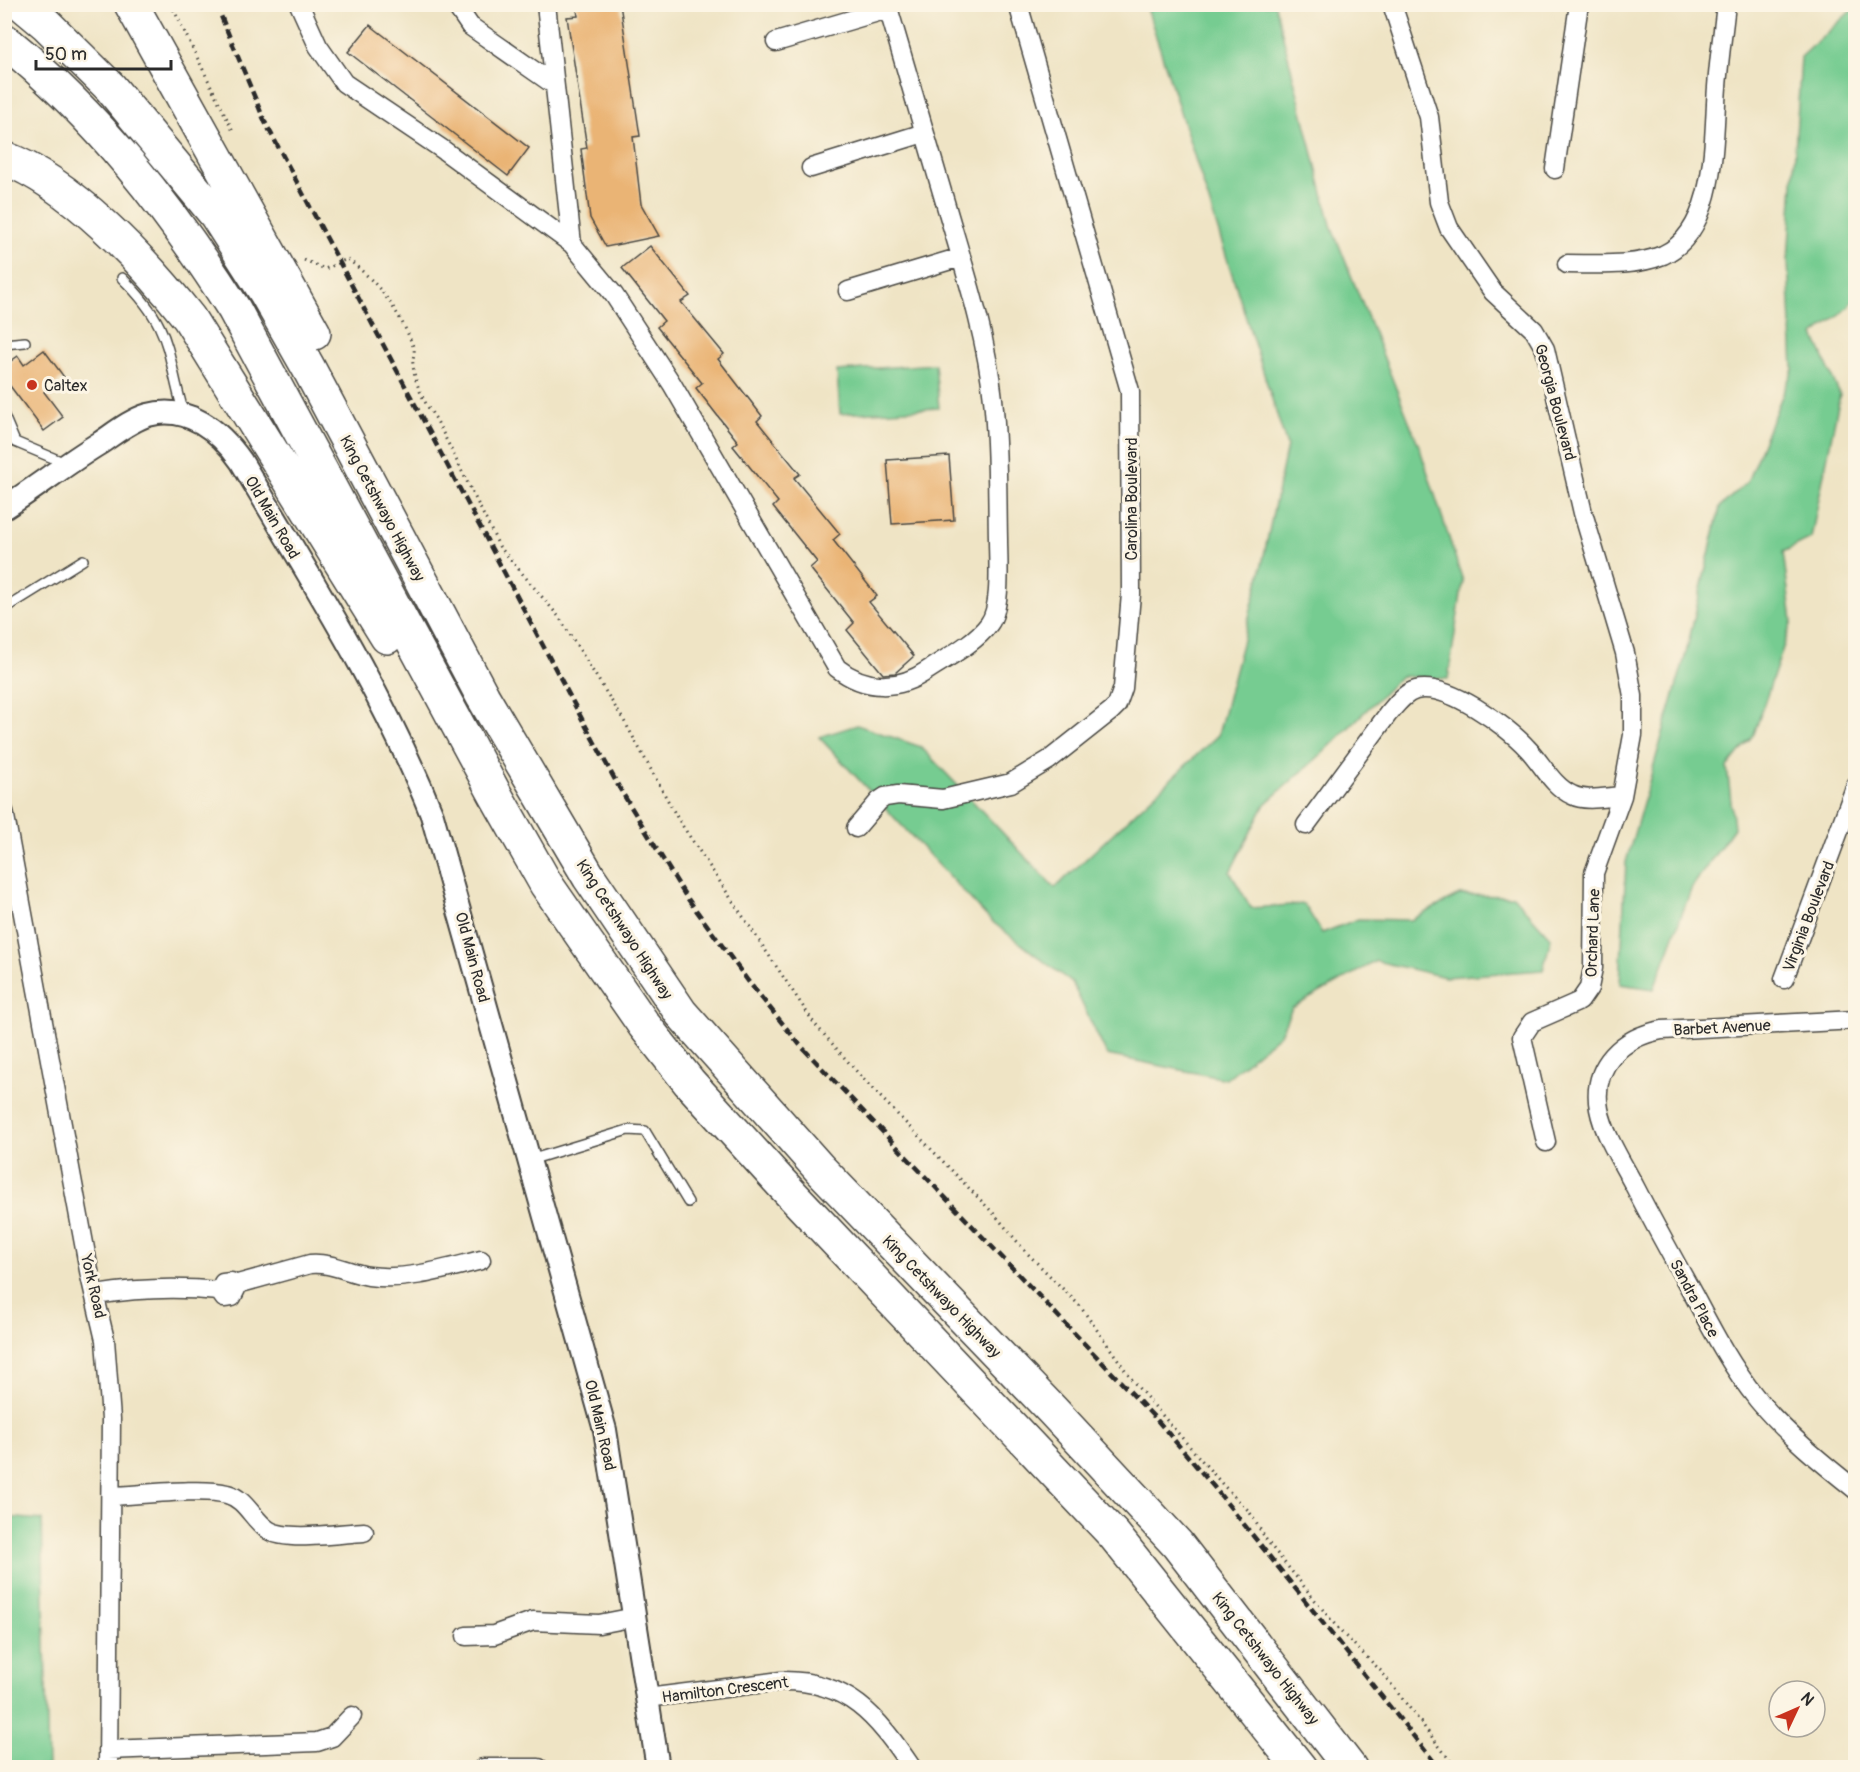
<svg xmlns="http://www.w3.org/2000/svg" width="1860" height="1772" font-family="Pangolin,sans-serif">
<rect width="100%" height="100%" fill="#fcf5e5"/>
<filter id="ink" filterUnits="userSpaceOnUse"><feTurbulence type="fractalNoise" baseFrequency=".0167" numOctaves="2"/><feDisplacementMap in="SourceGraphic" scale="12" xChannelSelector="R" yChannelSelector="G"/><feConvolveMatrix kernelMatrix="1 2 1 2 8 2 1 2 1" color-interpolation-filters="sRGB"/></filter>
<filter id="wash" filterUnits="userSpaceOnUse"><feTurbulence type="fractalNoise" baseFrequency=".008" numOctaves="4" result="noise"/><feDisplacementMap in="SourceGraphic" scale="24" xChannelSelector="R" yChannelSelector="G"/><feGaussianBlur stdDeviation="1.35" result="paint"/><feColorMatrix in="noise" values="0 0 0 0 0 0 0 0 0 0 0 0 0 0 0 0 0 1.4 0 .05"/><feComposite in="paint" operator="in"/></filter>
<g filter="url(#wash)">
<rect width="100%" height="100%" fill="#efe4c5"/>
<path fill="#76cc91" stroke="#507c5e" stroke-width="1.5" d="M1146,5H1275L1331,225L1419,446L1463,581L1448,679L1401,676L1324,752L1265,804L1230,872L1251,908L1304,904L1322,933L1358,919L1411,920L1459,895L1513,896L1551,938L1543,970L1445,977L1376,961L1292,1008L1280,1034L1226,1079L1107,1055L1072,983L990,920L819,737L857,725L921,747L1055,888L1218,735L1259,579L1287,446Z
M1855,7V297L1849,307L1814,335L1840,395L1811,538L1783,552L1792,621L1754,734L1727,767L1734,828L1692,887L1654,989L1620,984L1626,862L1686,653L1720,507L1747,482L1793,369L1788,261L1801,57Z
M935,364L939,408L840,414L837,371Z
M5,1517L42,1520L48,1767H5Z"/>
<g id="blocks">
<path fill="#eab475" d="M576,4H620L640,136L633,137L641,204L659,236L606,247L590,218L581,149L587,148L567,17L578,16Z
M370,25L529,148L508,176L348,52Z
M650,246L690,296L681,302L724,354L718,359L762,416L757,421L800,474L794,478L840,534L833,540L877,596L869,602L914,656L895,673L883,674L847,630L854,623L810,568L817,562L773,507L778,502L733,446L738,442L696,388L702,383L657,327L664,321L622,268Z
M44,350L64,377L44,392L63,417L44,431L4,378V366L18,356L24,365Z
M949,456L954,520L892,524L887,460Z"/>
</g>
</g>
<g filter="url(#ink)">
<use href="#blocks" fill-opacity="0" stroke="#484742" stroke-width="1.5"/>
<g fill="none" stroke-linecap="round" stroke-linejoin="round">
<g stroke="#484742" stroke-width="12">
<path id="service" d="M122,278C174,329 165,350 184,414
M4,344L25,342
M4,416L15,442L65,463
M4,609L83,560
M530,1160L628,1130L645,1131L688,1202"/>
</g>
<g stroke="#484742" stroke-width="21">
<path id="minor" d="M299,4L318,46L344,83L442,149L572,244L614,295L672,384L837,668C865,690 898,691 928,670C948,657 975,643 989,624C1002,607 998,561 998,539C997,492 998,445 993,399C986,334 965,271 947,209C927,141 907,73 887,4
M455,4L470,26L553,84
M546,4L572,244
M1392,4L1429,117L1439,202L1449,228L1493,292L1534,330L1545,349L1583,513L1625,653L1633,696V735L1622,796L1594,873L1593,968L1589,988L1580,1001L1532,1022L1522,1037L1546,1142
M776,42L888,9
M811,168L924,133
M1555,169L1579,4
M1567,264C1598,264 1634,267 1663,255C1718,230 1713,137 1717,87C1719,59 1723,32 1726,4
M848,291L961,257
M4,811L90,1276L105,1340L111,1419L108,1768
M1306,825L1388,714C1396,705 1404,693 1416,690C1447,682 1507,726 1527,748C1542,763 1552,786 1572,795C1586,802 1606,797 1622,796
M856,828L879,801L885,797L898,795L943,799L1011,783L1049,760L1111,711L1117,705L1123,688L1131,594L1130,391L1018,4
M1784,979L1856,785
M1856,1020L1662,1030C1623,1037 1591,1065 1599,1109C1604,1135 1623,1164 1635,1187C1654,1224 1674,1260 1694,1296C1713,1332 1732,1368 1758,1400C1786,1434 1822,1463 1856,1490
M234,1285L310,1264C331,1262 349,1273 369,1276C407,1281 445,1269 481,1260
M96,1295C138,1288 177,1287 219,1291L224,1298L232,1297L236,1289L231,1282L223,1283L219,1291
M112,1496C140,1495 203,1487 227,1494C246,1499 252,1519 268,1530C286,1542 341,1533 364,1532
M466,1636L494,1635L533,1621L599,1624L635,1617
M647,1698L781,1681C848,1680 877,1716 912,1768
M108,1750L317,1742L332,1737L352,1716
M483,1768H539"/>
</g>
<g stroke="#484742" stroke-width="26">
<path id="tertiary" d="M4,508C37,487 67,463 100,443C115,433 131,420 148,415C188,404 220,431 241,461C309,576 383,691 432,815L605,1430L658,1768"/>
</g>
<g stroke="#484742" stroke-width="36">
<path id="motorway" d="M22,4L46,24L110,87L216,215L266,293L308,367L483,697L589,877L681,1013L820,1169L1052,1410L1177,1544L1350,1768
M131,4L314,333
M4,40C99,117 169,207 234,309L495,794L546,884L644,1025L689,1082L782,1184L1114,1535L1300,1768
M4,158C71,183 145,262 189,318L387,637"/>
</g>
<path stroke="#484742" stroke-width="3" stroke-dasharray="1.5 4.5" stroke-linecap="butt" d="M171,4L233,131
M304,260L325,269L347,259C377,280 400,312 413,346C416,352 412,358 413,364C414,383 425,404 436,419L499,546L559,617L626,724L678,819L814,1023L865,1081L996,1216L1025,1251L1080,1306L1136,1385L1224,1486L1249,1511L1267,1541L1341,1632L1381,1671L1456,1768"/>
<use href="#service" stroke="#fff" stroke-width="9"/>
<use href="#minor" stroke="#fff" stroke-width="18"/>
<use href="#tertiary" stroke="#fff" stroke-width="22"/>
<use href="#motorway" stroke="#fff" stroke-width="33"/>
<path stroke="#2b2b2b" stroke-width="4.5" stroke-dasharray="9 4.5" stroke-linecap="butt" d="M216,4L265,122L582,719L620,789L685,895L748,981L800,1045L1157,1420L1214,1487L1439,1768"/>
</g>
</g>
<circle fill="#c8321e" stroke="#fcf5e5" stroke-width="2" cx="32" cy="385" r="6"/>
<g text-anchor="middle" stroke-width="6" stroke-linejoin="round" paint-order="stroke">
<g font-size="16" fill="#2b2b2b" stroke="#fcf5e5" text-anchor="start">
<text x="44" y="391">Caltex</text>
</g>
<g font-size="16" fill="#2b2b2b" stroke="#fcf5e5">
<text transform="translate(1556 402) rotate(75)" y="6">Georgia Boulevard</text>
<text transform="translate(1131 499) rotate(-90)" y="6">Carolina Boulevard</text>
<text transform="translate(383 508) rotate(62)" y="6">King Cetshwayo Highway</text>
<text transform="translate(273 517) rotate(60)" y="6">Old Main Road</text>
<text transform="translate(1808 916) rotate(-69)" y="6">Virginia Boulevard</text>
<text transform="translate(625 929) rotate(57)" y="6">King Cetshwayo Highway</text>
<text transform="translate(1592 933) rotate(-88)" y="6">Orchard Lane</text>
<text transform="translate(473 957) rotate(75)" y="6">Old Main Road</text>
<text transform="translate(1722 1027) rotate(-3)" y="6">Barbet Avenue</text>
<text transform="translate(94 1286) rotate(77)" y="6">York Road</text>
<text transform="translate(942 1296) rotate(46)" y="6">King Cetshwayo Highway</text>
<text transform="translate(1695 1298) rotate(62)" y="6">Sandra Place</text>
<text transform="translate(601 1425) rotate(77)" y="6">Old Main Road</text>
<text transform="translate(1266 1658) rotate(52)" y="6">King Cetshwayo Highway</text>
<text transform="translate(725 1689) rotate(-7)" y="6">Hamilton Crescent</text>
</g>
</g>
<rect width="1860" height="1772" fill="none" stroke="#fcf5e5" stroke-width="24"/>
<g transform="translate(1797 1709) rotate(46)"><circle r="28" fill="#fcf5e5" stroke="#a8a49b" stroke-width="1.5"/>
<path d="M0-4.5L10 22L0 15L-10 22Z" fill="#c8321e"/>
<text y="-9" font-size="16" font-weight="bold" text-anchor="middle" fill="#2b2b2b">N</text>
</g>
<path d="M36 60v9h135v-9" fill="none" stroke="#2b2b2b" stroke-width="3"/>
<text x="45" y="60" font-size="18" fill="#2b2b2b" stroke="#fcf5e5" stroke-width="4.5" paint-order="stroke">50 m</text>
</svg>
